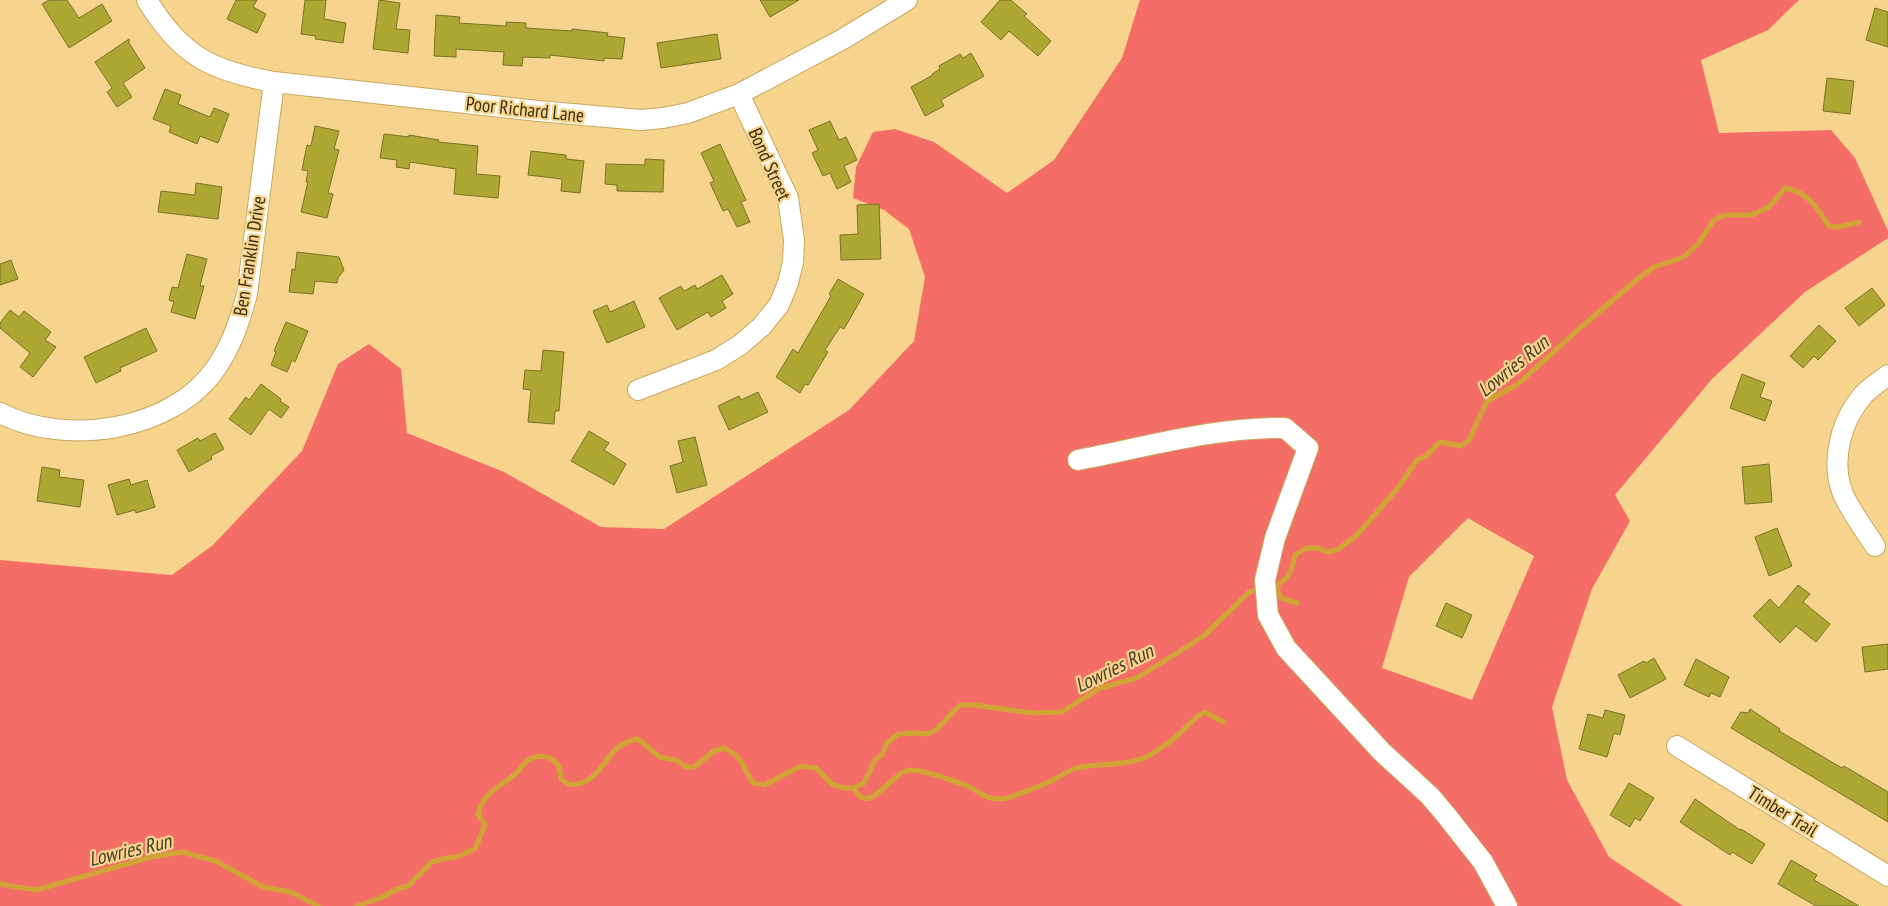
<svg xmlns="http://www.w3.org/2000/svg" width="1888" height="906" font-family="'PT Sans Narrow',sans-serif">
<rect width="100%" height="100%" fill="#f6d48d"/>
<path fill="#f46e67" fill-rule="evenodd" d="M1140,0H1799L1768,30L1701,60L1719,133L1831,130L1855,158L1888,231V238L1805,292L1712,379L1615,495L1630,521L1592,589L1552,707L1567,780L1609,857L1683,906H0V560L172,575L213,545L302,451L338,364L369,344L401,369L407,433L504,472L601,527L664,529L849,410L914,341L925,277L909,229L884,210L853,198L856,167L873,132L895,129L934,142L1007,193L1054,160L1122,58ZM1468,518L1534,556L1472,700L1382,668L1409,577Z"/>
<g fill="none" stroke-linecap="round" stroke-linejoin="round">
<path stroke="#d1a436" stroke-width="5" d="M1277,590L1279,583C1291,578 1292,567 1295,555L1306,548H1319L1327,552L1337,550L1357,535L1397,489L1417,460L1426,456L1440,442L1461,446L1469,440L1487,401L1518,384L1581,327L1640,277L1654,267L1684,257L1698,244L1713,221L1724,215H1752L1769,207L1785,188C1807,191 1817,208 1829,226L1838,227L1859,222
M1277,590L1281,598L1297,603
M854,788C868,820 892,770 910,770C925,770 951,780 965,785C977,790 986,800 1000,799C1009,799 1048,783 1057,778C1062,776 1067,771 1073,769C1096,762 1127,767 1148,756C1159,750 1173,740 1182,731C1190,724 1195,717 1205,712L1223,722
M0,884L36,890L151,857L182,852L216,861L263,887L291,892L318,906
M357,906L383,897L397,889L408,886L432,862L446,858L456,857L475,849L485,825L478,814C485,791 497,789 514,775C519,771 522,766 527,761C537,753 554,755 559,768C561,771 561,776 561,779L570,785C575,784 581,784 586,781C609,768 606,745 638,739L660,757L676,760L686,767H694L714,751L724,748C745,758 741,765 753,783L764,785L801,766L816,768L832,784L843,788H854L864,783L875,760L882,755L887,743L898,734L914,733L927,734L936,730L960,705H973L1033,713L1062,712L1100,688L1137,678L1177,653L1205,635L1249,592L1262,588"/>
</g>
<path fill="#afa733" stroke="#787326" d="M49,0H67L79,18L102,4L112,21L69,48L42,4Z
M236,0H257L253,7L266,14L257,33L227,19Z
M305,0H326L324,19L346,23L343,43L315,39L316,36L301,34Z
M379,0L400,3L396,29L410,30L408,53L373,49Z
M760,0H799L770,17Z
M1000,0H1011L1027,14L1024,16L1051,41L1038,56L1009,31L1001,40L981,22Z
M1875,8L1888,12V47L1866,40Z
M436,15L460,17L459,23L506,26V22L526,23V28L572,31V29L608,33L607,36L625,38L622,59L604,58V61L550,55V58L523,57L522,66L503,65L504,52L456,49V57L434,56Z
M717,34L721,59L661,68L657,43Z
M129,39V43L145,68L123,83L132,97L117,107L107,92L112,88L95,62Z
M971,53L984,76L941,100L944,106L925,116L911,87L933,75L932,74L940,69L939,66L960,54L963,58Z
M1827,78L1854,81L1850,114L1823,111Z
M165,89L181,95L178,104L210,117L214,108L229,114L218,143L200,136L197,144L169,132L171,126L153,119Z
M830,121L839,140L846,137L857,160L844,166L851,182L837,189L830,173L823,176L812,153L818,150L809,130Z
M315,126L339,131L334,149L339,150L328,193L333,194L327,218L301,212L308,182H306L308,171L302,170L307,145L311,146Z
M384,134L409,137V135L439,140L438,142L478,146L476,174L500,176L498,198L454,194L456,169L410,162L409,169L396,167L397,160L380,158Z
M720,144L746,200L741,202L750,222L737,227L728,209L723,211L710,183L714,181L701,153Z
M531,151L566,155V159L584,161L580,193L561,191L562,179L528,175Z
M645,159L664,160L663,192L617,191V185L605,184L606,164L645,165Z
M196,183L222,187L218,219L158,212L161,191L195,195Z
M879,204L881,259L841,260L840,235L858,234L857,205Z
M297,252L339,257L344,270L338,278L337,283L315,281L313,294L289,292L292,269L295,270Z
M187,254L207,259L200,286H204L195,319L171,312L174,302L169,300L172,287L178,288Z
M11,260L18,279L0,285V264Z
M722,275L733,294L722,301L726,308L711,317L708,312L677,330L659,298L681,286L684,291L695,285L697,289Z
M838,279L864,294L844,329L840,327L825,350L828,352L808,385L805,384L800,393L776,377L793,349L798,353L831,296L829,294Z
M1872,288L1885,305L1859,326L1845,308Z
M634,301L645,327L607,343L593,311L607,305L610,312Z
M10,310L19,317L24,311L51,332L45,340L56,347L33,377L20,367L30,353L0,328V323Z
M286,322L308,331L295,362L292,360L287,372L271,365L276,352L274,351Z
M1819,325L1836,341L1818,360L1814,356L1803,368L1790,356Z
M146,328L157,351L120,368L121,371L96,383L84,357Z
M543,350L564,352L559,411H555L554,424L528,422L531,390L523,389L525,370L541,371Z
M1742,374L1765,383L1760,397L1772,401L1765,421L1730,408Z
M261,384L281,399L280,401L289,407L281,418L269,409L251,435L229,419L246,397L249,400Z
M758,392L768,412L729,430L718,406L739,396L741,400Z
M589,431L609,443L604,450L626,464L614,485L571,461Z
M215,433L224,449L211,456L212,459L189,472L177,450L198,438L200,441Z
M695,437L707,485L677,493L670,466L683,462L678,441Z
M1769,464L1772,502L1745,504L1742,467Z
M42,467L60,470L59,477L84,480L80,507L37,501Z
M129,479L131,485L147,480L155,507L136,513L135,510L117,515L108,485Z
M1777,528L1792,566L1769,576L1755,537Z
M1798,585L1810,594L1803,602L1830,624L1816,642L1796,626L1780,643L1753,616L1770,599L1779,608Z
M1446,603L1472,615L1462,638L1436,626Z
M1888,644V669L1865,672L1862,647Z
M1654,658L1666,679L1630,698L1618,675L1644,661L1646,663Z
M1696,659L1729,677L1720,697L1711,693L1709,697L1684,685Z
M1750,709L1780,729L1779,731L1842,768L1844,766L1888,792V822L1731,728L1741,712L1748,713Z
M1605,710L1625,715L1620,735L1614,733L1607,757L1579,749L1588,714L1603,718Z
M1629,783L1654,798L1640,821L1635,818L1630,827L1610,815Z
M1695,799L1740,830L1741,829L1765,844L1752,864L1732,852L1730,855L1680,822Z
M1791,860L1817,875L1814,880L1859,906H1816L1778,884Z"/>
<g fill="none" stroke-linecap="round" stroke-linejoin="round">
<g stroke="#c8a861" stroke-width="22">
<path id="minor" d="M147,0C180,55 211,71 274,82L538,111L641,120L663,118L688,113L739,94L843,39L907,0
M638,390L716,360L740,345L761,327L779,305L788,283L793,262L794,240L788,198L739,94
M0,413C66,447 173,431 216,368C232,345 240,320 247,294L274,82
M1078,460C1147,447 1215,427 1285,428L1308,448L1275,538L1265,580L1268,615L1286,648L1382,752L1430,796L1446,815L1483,862L1507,906
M1875,546C1865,530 1851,512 1843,494C1830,461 1841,420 1864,394C1871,387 1880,381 1888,375
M1677,746L1888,876"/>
</g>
<use href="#minor" stroke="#fff" stroke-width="20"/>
</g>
<g text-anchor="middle" stroke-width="4.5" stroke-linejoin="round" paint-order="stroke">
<g font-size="19" fill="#3c2f11" stroke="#f6d48d">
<text transform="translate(525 109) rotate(6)" y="7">Poor Richard Lane</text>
<text transform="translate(770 164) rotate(66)" y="7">Bond Street</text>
<text transform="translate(249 256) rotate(-81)" y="7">Ben Franklin Drive</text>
<text transform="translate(1783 811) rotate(32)" y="7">Timber Trail</text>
</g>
<g font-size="20" font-style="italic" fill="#493e27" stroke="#f6d48d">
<text transform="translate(1513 366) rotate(-39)" y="7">Lowries Run</text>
<text transform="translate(1114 668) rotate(-26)" y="7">Lowries Run</text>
<text transform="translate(130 850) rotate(-13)" y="7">Lowries Run</text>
</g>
</g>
</svg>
